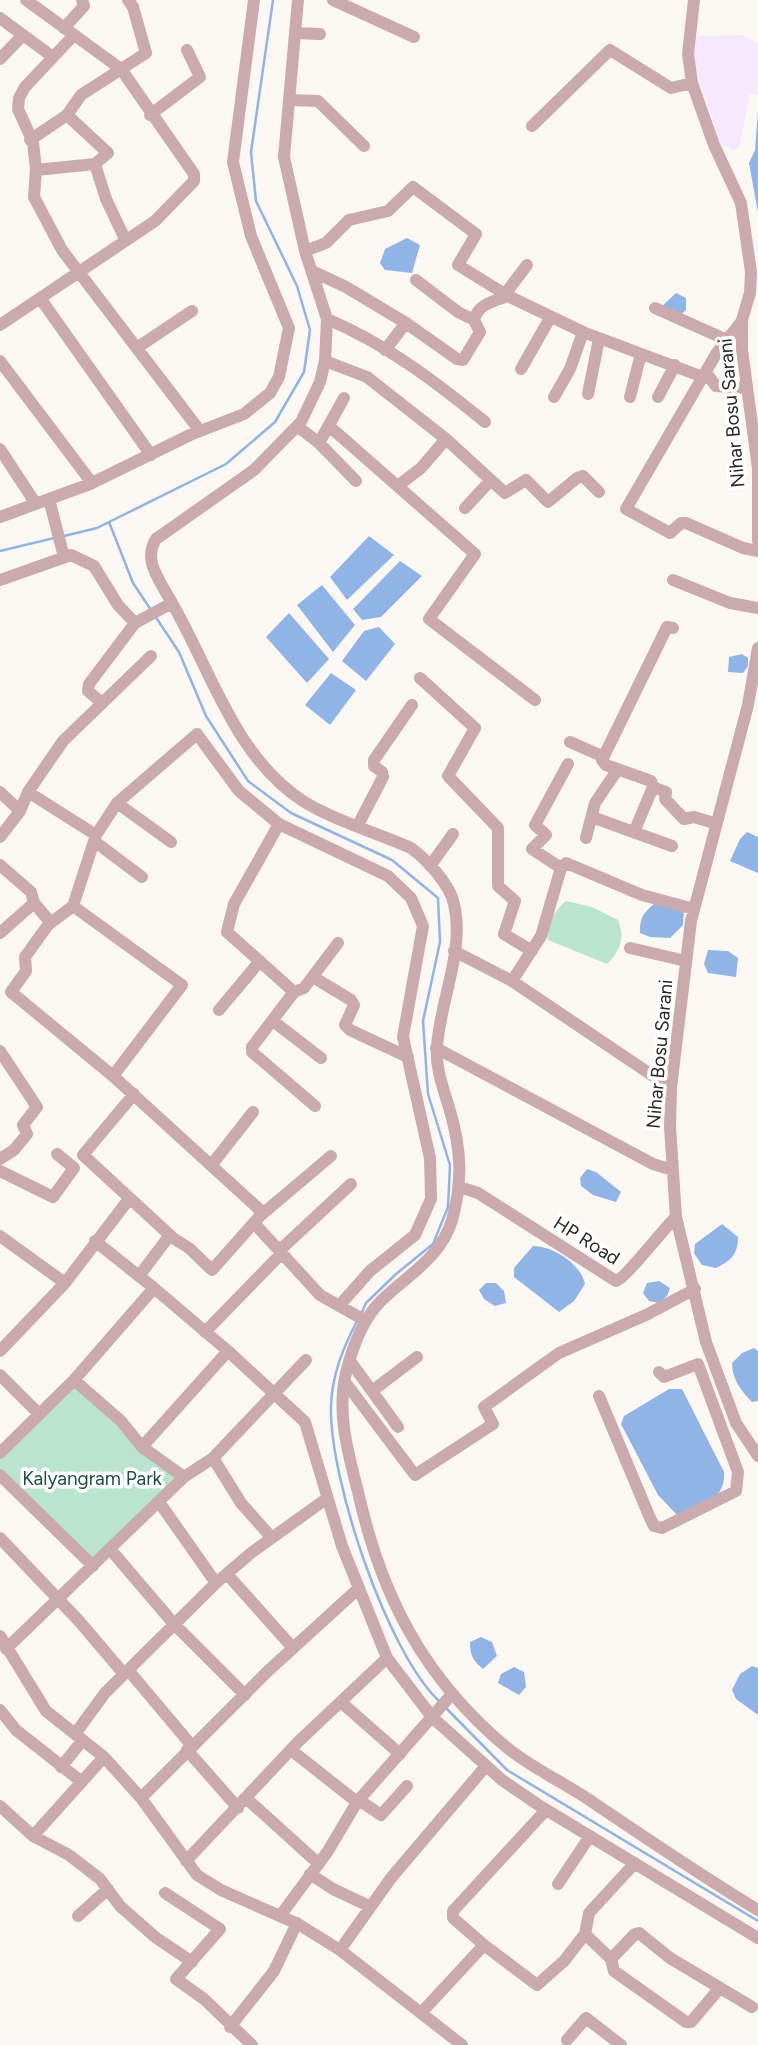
<svg xmlns="http://www.w3.org/2000/svg" width="758" height="2045" font-family="Figtree,sans-serif">
<rect width="100%" height="100%" fill="#fbf8f4"/>
<path fill="#f6e9fe" d="M742,35L758,44V95L750,94L739,148L733,150L720,143L691,53L693,36Z"/>
<path fill="#bbe4d0" d="M566,901L592,907L618,920C625,937 621,951 607,964L548,940C544,927 556,909 566,901Z
M73,1386L180,1477L90,1562L0,1469V1456Z"/>
<path fill="#91b4e7" d="M758,111V213L749,163L755,150Z
M407,238L420,245L412,273L385,270L380,263L385,249Z
M676,293L686,298V310L676,319L660,308Z
M369,536L394,555L347,600L330,577Z
M400,561L422,576L381,617L362,620L353,609Z
M322,585L355,625L333,652L297,605Z
M289,613L329,659L307,683L266,637Z
M379,627L395,644L366,681L342,661L364,631Z
M742,654L748,658V666L743,673L728,672L729,657Z
M331,673L356,690L330,725L305,705Z
M747,832L758,837V873L730,861L740,839Z
M657,902L684,910L683,925L670,938L650,937L640,933C639,918 645,910 657,902Z
M708,950L728,951L738,958L736,977L708,973L704,964Z
M587,1169L596,1172L621,1192L616,1202L593,1195L581,1186L580,1178Z
M722,1224L738,1237C738,1254 731,1261 716,1268L702,1265L694,1253L695,1244Z
M533,1246C553,1246 581,1264 585,1284L574,1301L559,1312L514,1277V1268Z
M659,1281L670,1288L667,1296L659,1303L649,1301L643,1293L647,1283Z
M486,1283H496L504,1291L506,1303L495,1306L484,1299L479,1290Z
M754,1348L758,1351V1401L752,1402C741,1391 732,1379 732,1363L742,1353Z
M669,1389H682L724,1472C726,1500 701,1507 680,1518L658,1495L621,1424L624,1416Z
M481,1637L492,1642L497,1656L483,1669C473,1661 470,1655 470,1642Z
M752,1666L758,1668V1715L736,1699L732,1690L740,1674Z
M514,1667L524,1672L526,1687L519,1695L498,1683L501,1674Z"/>
<g fill="none" stroke-linecap="round" stroke-linejoin="round">
<path stroke="#91b4e7" stroke-width="2.5" d="M109,522L133,583L151,610
M64,536L97,528L226,464L275,422L304,372L310,330L297,286L256,201L251,152L273,0
M0,551L54,538
M155,616L179,652L206,716L248,781L291,813L392,860L438,898L440,942L423,1021L428,1094L450,1165L448,1207L433,1244L396,1274L366,1303L362,1312
M357,1321C343,1348 332,1375 331,1406C329,1479 387,1652 439,1701
M446,1708L507,1770L758,1921"/>
<path stroke="#caaaac" stroke-width="12" d="M333,0L414,37
M694,0L688,54L692,83L714,145L741,203L751,272L750,293L742,320V350L758,468V541
M0,18L53,57
M64,28L84,6L82,0
M295,33L320,34
M74,35L25,87L19,98L18,109L33,142L36,170L34,197L62,250L200,431
M0,59L23,35
M290,100L318,101L364,146
M67,115L108,153L95,164
M150,115L200,77L187,50
M532,126L610,50L671,88L692,83
M30,140L67,115L81,95L146,53L133,7L128,0
M36,170L95,164L106,199L125,239
M305,251L326,243L349,220L388,211L413,187L476,234L458,265L508,296
M312,271L346,287L406,323
M416,280L458,312L474,320
M505,294L527,265
M40,298L151,455
M655,308L727,340
M327,319C385,343 437,383 485,422
M742,321L716,354L626,509L670,533L681,523H686L743,548L758,551
M0,325L155,221L194,181V174L121,69L26,0
M138,347L192,311
M385,350L406,323L457,359L463,360L480,332L474,320C478,304 494,301 508,296L583,332L703,377
M0,361L92,483
M325,361L367,377L446,439L505,493L526,480L548,502L577,478L583,476L599,492
M521,369L550,318
M706,373L716,386L746,388
M588,394L599,339
M554,397L570,369L583,332
M630,397L641,354
M658,397L675,365
M297,426L319,443L344,398
M329,426L475,554L429,619L535,700
M319,443L356,481
M0,449L36,504
M399,485L421,468L446,439
M49,499L64,557
M465,508L491,480
M0,517L90,484L190,435L244,414L270,393L279,377L289,328L251,236L233,162L254,0
M0,580L71,555L94,566L118,605L135,623L172,603C161,582 142,561 156,539L254,470L301,422L320,382L325,361L327,319L305,251L284,157L298,0
M673,580L730,603L758,608
M172,603C211,670 234,756 303,801C331,819 379,834 411,848C426,859 450,884 454,904C465,951 440,1000 437,1047C435,1068 444,1090 450,1111C461,1148 463,1182 452,1220C441,1258 406,1276 380,1302C362,1320 352,1349 346,1373C336,1415 349,1455 359,1496C382,1597 424,1678 505,1746C530,1767 561,1781 588,1799C644,1837 700,1875 758,1910
M673,628L667,627L602,760L606,765L651,781L653,787L666,792L665,799L684,819L694,817L714,823
M758,648L748,705L691,921L671,1088L670,1127L676,1217L706,1342L736,1423L758,1456
M420,678L475,728L448,776L498,828V886L515,901L504,934L532,951
M102,703L88,691L89,684L135,623
M570,742L602,756
M0,792L20,811
M28,792L63,741L151,656
M117,803L171,842
M592,817L672,846
M279,824L388,876L411,898L423,926L403,1037L430,1158L431,1199L415,1235L370,1271L339,1306
M358,825L383,777L382,772L374,766V760L412,705
M634,832L653,787
M0,837L20,811L28,792L96,835
M586,838L595,803L618,769
M94,841L142,877
M0,865L31,892L34,903L51,923
M430,866L453,834
M561,868L532,849L546,835L535,825L568,764
M73,906L48,925L25,957L26,971L11,992L113,1076
M0,933L34,903
M630,948L686,961
M454,951L512,981L671,1088
M313,977L351,1000L354,1005L345,1025L350,1030L408,1057
M512,981L541,936L561,868L566,863L642,895L694,909
M294,992L304,988L338,943
M219,1010L260,961
M273,1021L321,1058
M436,1048L653,1164L673,1170
M0,1051L37,1107L23,1125L27,1134L14,1150L0,1159
M134,1094L83,1155L173,1238L189,1248L212,1270L260,1216L259,1209L113,1076L182,985L73,906L96,835L117,803L197,734L239,791L279,824L234,904L227,932L294,992L252,1047V1052L315,1106
M213,1163L253,1112
M0,1171L53,1197L74,1168L57,1154
M460,1187L478,1193L616,1281C625,1279 664,1228 676,1217
M260,1216L331,1156
M254,1223L320,1295L366,1321
M0,1236L65,1283
M95,1241L154,1288
M280,1250L351,1184
M139,1276L170,1235
M205,1332L282,1253
M0,1351L65,1283L129,1199
M228,1351L305,1422L342,1546L387,1658L432,1717L502,1780L540,1806L758,1938
M350,1361L398,1427
M0,1375L39,1414
M74,1380L121,1421L142,1447L184,1477
M345,1382L415,1475L493,1424L484,1407L559,1353L646,1315L695,1289
M372,1391L417,1357
M599,1396L650,1518L654,1526L662,1528L736,1491L738,1472L698,1364L664,1377L659,1372
M0,1453L74,1380L154,1288L228,1351L142,1447
M213,1458L241,1503L272,1538
M0,1475L93,1566
M159,1502L216,1583
M0,1538L79,1621L124,1674
M110,1549L174,1624L245,1695
M227,1574L293,1648
M0,1636L46,1711L104,1757L141,1798L197,1875L221,1890L298,1924L340,1950L462,2045
M6,1649L184,1477L213,1458L306,1360
M129,1671L192,1746
M342,1703L400,1754
M0,1710L16,1730L82,1782
M75,1734L105,1693L216,1583L251,1553L326,1499
M187,1750L238,1808
M291,1750L357,1802
M61,1767L82,1741
M141,1798L268,1671L359,1588
M246,1798L319,1864
M359,1800L381,1815L407,1786
M0,1806L33,1836L69,1855L100,1879L120,1906L155,1937L192,1962
M33,1836L104,1757
M186,1861L298,1742L387,1658
M310,1874L333,1889L369,1906
M558,1884L590,1836
M165,1893L220,1929L176,1979L204,1999L252,2045
M78,1916L108,1889
M280,1916L328,1851L357,1802L452,1694
M585,1934L589,1913L635,1863
M484,1945L453,1918V1911L546,1810
M340,1950L391,1878L486,1766
M611,1959L635,1934L639,1933L670,1958L752,2007
M421,2013L484,1945L537,1985L564,1961L585,1934L611,1959L614,1971L686,2022H691L719,1989
M230,2027L274,1971L297,1923
M567,2040L586,2018L621,2045"/>
</g>
<g text-anchor="middle" stroke-width="7" stroke-linejoin="round" paint-order="stroke">
<g font-size="19" fill="#2a2928" stroke="#fff">
<text transform="translate(731 413) rotate(-95)" y="7">Nihar Bosu Sarani</text>
<text transform="translate(659 1054) rotate(-85)" y="7">Nihar Bosu Sarani</text>
<text transform="translate(587 1240) rotate(32)" y="7">HP Road</text>
</g>
<g font-size="19" fill="#1b513c" stroke="#fff">
<text x="92" y="1485">Kalyangram Park</text>
</g>
</g>
</svg>
